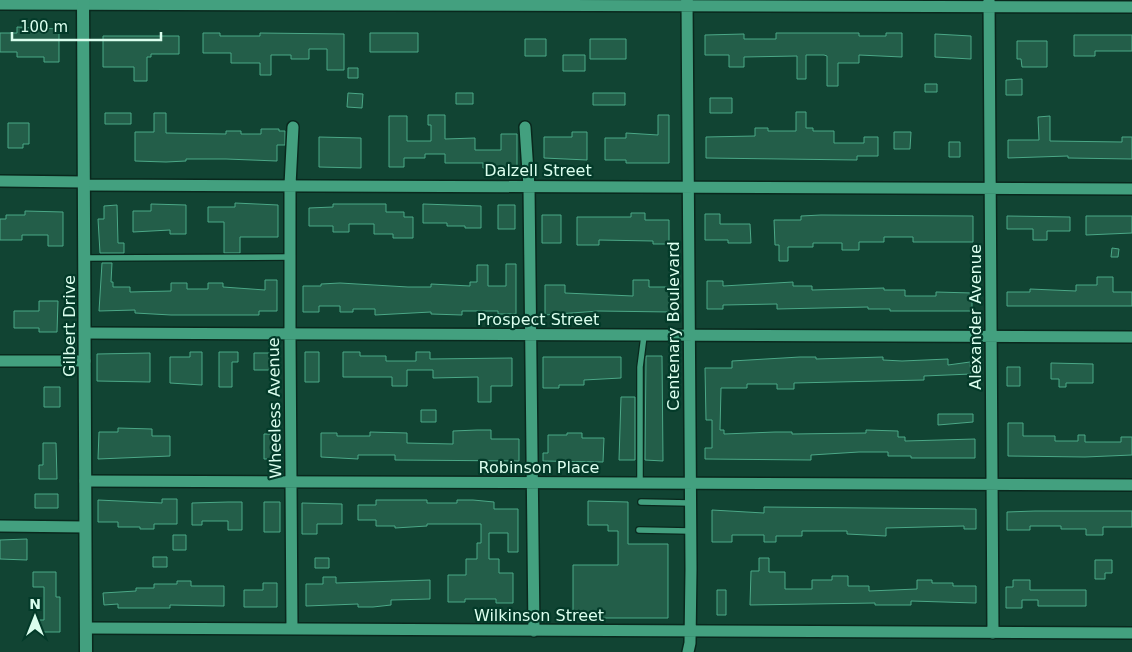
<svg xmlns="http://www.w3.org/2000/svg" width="1132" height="652" font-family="'DejaVu Sans',sans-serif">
<rect width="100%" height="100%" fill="#143"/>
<path fill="#235e49" stroke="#4ba887" d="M17,27L59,29V62H44V57H17V52H0V33H17Z
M203,33H220V36H260V33L344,34V70H327V49H309V59H291V55H271V75H260V63H231V53H203Z
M370,33H418V52H370Z
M776,33H859V36H886V33H902V57L859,55V63H838V86H827V56L824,55H806V79H797V56L744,57V67H729V55H705V35L744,34V39H776Z
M935,34L971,36V59L935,57Z
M1074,35H1132V51H1095V56H1074Z
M103,36H179V54H151V57H147V81H134V67H103Z
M525,39H546V56H525Z
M590,39H626V59H590Z
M1017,41H1047V67H1022L1021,59H1017Z
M563,55H585V71H563Z
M348,68H358V78H348Z
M1022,79V95H1006V80Z
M925,84H937V92H925Z
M348,93L363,94L362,108L347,107Z
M456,93H473V104H456Z
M593,93H625V105H593Z
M710,98H732V113H710Z
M796,112H806V128H813V131H834V143H864V137H878V156H857V160L706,158V137L755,136V128H768V131H796Z
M105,113H131V124H105Z
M154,113H166V133L226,134V131H241V134H261V129H279V131H285V145H277V161L226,159H186V161L166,162L135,161V132H154Z
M428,115H445V139L475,138V150H501V134H517V167L483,168V163H445V154H425V158H404V167H389V116H407V141H431V125H428Z
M658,115H669V163H626V160H605V138H626V133L658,135Z
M1050,116V141L1122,142V137H1132V159L1068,158V156L1008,158V140H1039L1038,117Z
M8,123H29V144H23V148H8Z
M572,132H587V160L544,158V137H572Z
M894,132H911L910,149H894Z
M319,137L361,138V168L319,167Z
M949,142H960V157H949Z
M235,203L278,205V237H240V253H224V222H208V207H235Z
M151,204L186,205V234H170V230L133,232V211H151Z
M333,204H386V212H404V217H413V238H393V234H374V224H349V232H333V226H309V208L333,207Z
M423,204L481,206V228H465V226H447V223H423Z
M117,205L118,243H124V253H100L98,219H104V206Z
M498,205H515V229H498Z
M25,211L63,212V246H48V235H22V240H0V219H6V215H25Z
M631,213H645V220H669V244H653V241L599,240V245H577V217H631Z
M705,214H720V224H750L751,243H728V240H705Z
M542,215H561V243H542Z
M821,215L973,216V242H913V237H884V242H859V250H842V243H813V247H788V261H779V245H775L774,220H801V216Z
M1007,216L1070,217V231H1047V240H1033V229H1007Z
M1086,216H1132V233L1086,235Z
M1112,248L1119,249L1118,257H1111Z
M102,263H112L111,282H113V287H130V292L171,291V283H187V289H208V283H223V287L265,290V280H277V311H259V315H171L135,313V310L99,311Z
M506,264H516V314H498V311H462V315L431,314V312L375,315V309H353V312H340V306H319V312H303V286H321V284L340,283L408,287H431V284L470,286V282H477V265H488V286H506Z
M1097,277H1113V292H1132V306H1007V292H1030V289L1076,291V285H1097Z
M633,280H649V287H671V312L598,311L545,315V285H565V293L633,296Z
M707,281H723V286L793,282V286H812V290L884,288V290H905V296H936V292L972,293V311H890V309H868V307L777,309V304L723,305V309H707Z
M39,301H58L57,332H39V328H14V311H39Z
M190,352H202V385L170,383V357H190Z
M219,352H238V362H232V387H219Z
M305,352H319V382H305Z
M343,352H360V356H386V361H416V352H430V359L512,358V386H491V402H478V377L433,378V370H407V386H392V377H343Z
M150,353V382L97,381V354Z
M254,353H275V370H254Z
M646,356H662L663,461L645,460Z
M543,357H621V378L584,380V385H559V388H543Z
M800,357H816V359L883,357V360L902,361L948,359V365L970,362L971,374L924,376V380L794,383V389H777V384H747V388H721L720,430H724V434L775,432H792V434L866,433V430L898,431V437H905V441L975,439V458H911V456H888V452H859L811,455V460L705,459V448H712V420H706L705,368H732V361Z
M1051,363L1093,364V383H1066V387H1059V379H1051Z
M1007,367H1020V386H1007Z
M44,387H60V407H44Z
M621,397H635V460H619Z
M421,410H436V422H421Z
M938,414H973V422L938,425Z
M1008,423H1023V436H1055V441H1078V435H1085V442H1121V437H1132V455L1085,457L1008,456Z
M118,428L152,429V436H170V456L98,459L99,432H118Z
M477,430H491V439H519V461L395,460V455H358V459L321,457V433H337V436H370V432L407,433V443L453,444V431Z
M567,433H582V438H604L603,462L543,461V453H548V435H567Z
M264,434H280V459H264Z
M43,443H56L57,479H39V465H43Z
M35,494H58V508H35Z
M162,499H177V524H154V529H140V527H118V522H98V500L162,503Z
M376,500H427V503H457V500H473L494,502V509H518V552H508V533H489V559H499V573H513V603H496V599H465V602H448V575H466V559H477V543H481V524H427V526L395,528V526H376V520H358V505H376Z
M588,501L628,502V544H668V618H573V565H618V531H608V525H588Z
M228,502H242V530H228V521H202V525H192V503Z
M264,502H280V532H264Z
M302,503L342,504V524H317V534H302Z
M764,507L976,509V529H964V526L886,528V536L847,534V531H802V536H776V542H764V535H732V542H712V510L764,513Z
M1035,511H1132V527H1103V535H1086V529H1061V526H1030V530H1007V512Z
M173,535H186V550H173Z
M27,539V560L0,559V540Z
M153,557H167V567H153Z
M315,558H329V568H315Z
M759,558H769V572H785V589H812V580H832V576H848V586H869V591L917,589V580H932V583H953V586H976V603L911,601V605H875V603L750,605L751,571H759Z
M1095,560H1112V573H1105V579H1095Z
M33,572H56V597H60V632H39V620H44V587H33Z
M323,577H336V583L430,580V599L391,600V605L373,607H358V604L306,606V584H323Z
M1013,580H1030V590H1086V606H1038V600H1022V608H1006V587H1013Z
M177,581H191V586H224V606L170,605V608H118V604L104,605L103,593L136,591V588H154V584H177Z
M263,583H277V607H244V590H263Z
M717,590H726V615H717Z"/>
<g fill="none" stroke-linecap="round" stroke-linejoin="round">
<g stroke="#09281d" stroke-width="8">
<path id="service" d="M85,258L290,257
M640,484V367L644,336
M641,502L690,503
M639,530L690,531"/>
</g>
<g stroke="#09281d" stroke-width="14">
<path id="minor" d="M687,0L691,569L690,643L688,652
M989,0L993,633
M0,4L1132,7
M525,127L529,187L534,631
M0,181L84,182
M84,185L1132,189
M85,333L1132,337
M0,361H85
M85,481L1132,485
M0,526L85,527
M86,628L1132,633
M292,629L290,334V185L293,127"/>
</g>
<g stroke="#09281d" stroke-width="15">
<path id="tertiary" d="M83,0L86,652"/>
</g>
<use href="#service" stroke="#43a07f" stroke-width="5.5"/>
<use href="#minor" stroke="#43a07f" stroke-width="11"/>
<use href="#tertiary" stroke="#43a07f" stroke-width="12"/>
</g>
<g text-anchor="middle" stroke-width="4.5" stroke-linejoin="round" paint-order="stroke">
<g font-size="16" fill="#dbfeee" stroke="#033a29">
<text x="538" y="176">Dalzell Street</text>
<text transform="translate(975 317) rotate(-90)" y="6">Alexander Avenue</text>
<text x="538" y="325">Prospect Street</text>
<text transform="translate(69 326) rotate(-90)" y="6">Gilbert Drive</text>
<text transform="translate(673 326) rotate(-90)" y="6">Centenary Boulevard</text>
<text transform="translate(274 408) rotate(-91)" y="6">Wheeless Avenue</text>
<text x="539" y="473">Robinson Place</text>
<text x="539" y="621">Wilkinson Street</text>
</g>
</g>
<g transform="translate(35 617)" stroke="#033a29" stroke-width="4" paint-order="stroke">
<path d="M0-4L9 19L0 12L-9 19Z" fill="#dbfeee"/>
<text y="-8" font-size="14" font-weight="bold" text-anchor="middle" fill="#dbfeee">N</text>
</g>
<path d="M12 32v8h149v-8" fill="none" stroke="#dbfeee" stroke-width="2.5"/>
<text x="20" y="32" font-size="15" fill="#dbfeee" stroke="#033a29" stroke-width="4" paint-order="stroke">100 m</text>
</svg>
